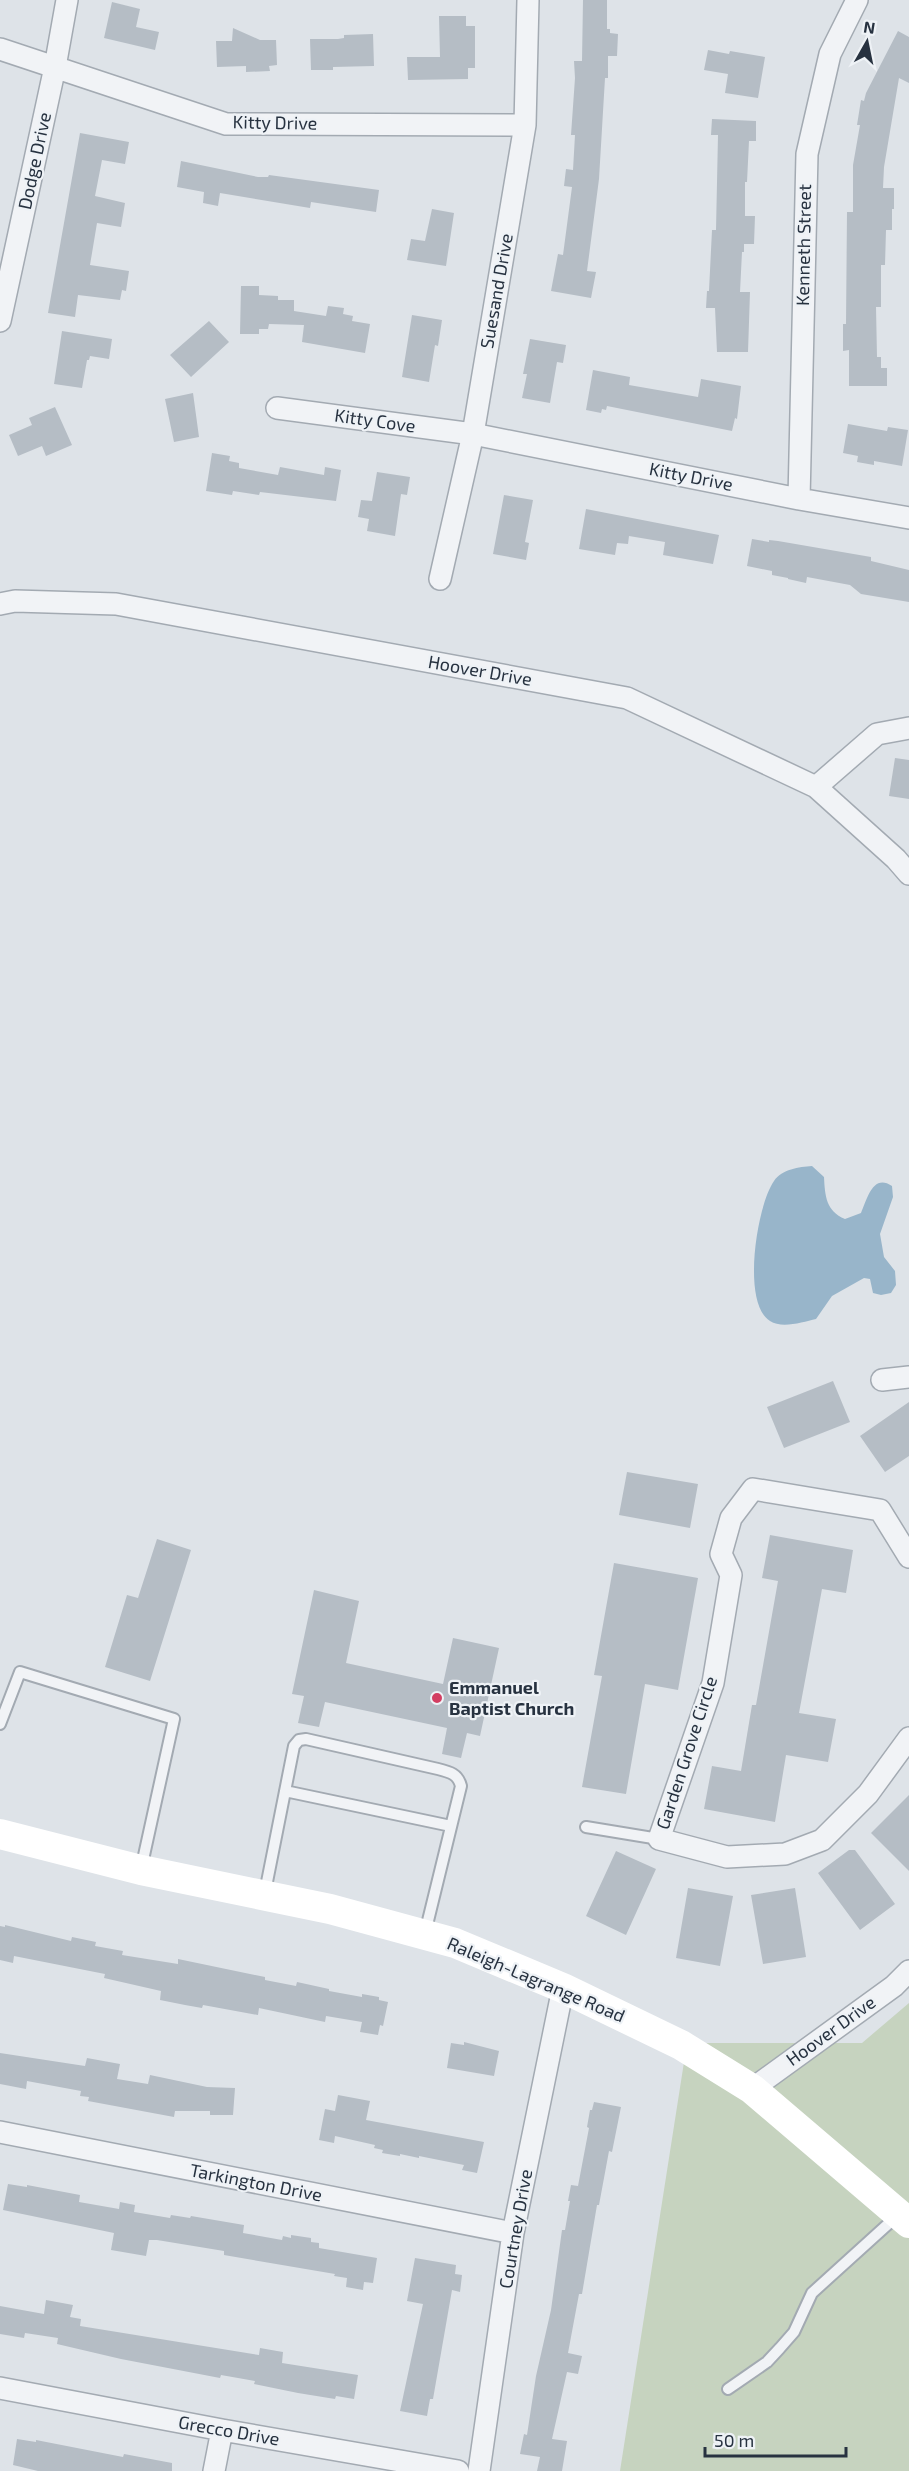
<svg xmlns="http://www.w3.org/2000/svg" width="909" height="2471" font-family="'Exo 2',sans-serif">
<rect width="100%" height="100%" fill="#dee3e8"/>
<path fill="#c6d3bf" d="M909,2003V2471H620L687,2043H862Z"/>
<path fill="#98b5ca" d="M812,1166L824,1177C825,1196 826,1211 845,1219L861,1213C867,1199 873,1173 892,1186L893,1197L880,1234L884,1257L895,1271L896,1285L891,1293L881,1295L873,1293L870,1279L864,1278L832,1296L816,1319C803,1322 782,1329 770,1321C741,1303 757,1205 774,1181C782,1169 799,1167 812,1166Z"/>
<path fill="#b5bdc5" d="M583,0H607V29H610V33L618,34L617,56H608V78H605L599,179L587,271L596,272L591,298L551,291L558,254L563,255L572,187L564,186L566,169L573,170L575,135H571L575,78L574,61H582Z
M112,2L140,9L136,27L159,32L155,50L104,38Z
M439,16H466V26H475V68H468V79L408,80L407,57H440Z
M233,28L260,40H276L277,65L269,66L270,71L246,72V66L217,67L216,41H232Z
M898,31L909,37V83L899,78L884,167L883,188H894V209H892V230H886L885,265H881V307H876L877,357H881V368H887V386H849V350L843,351V324H846L847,212H853V165L860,125H857L861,100L864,101L866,93Z
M373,34L374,66L333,67V70H311L310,39H338L344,38V35Z
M708,50L729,54L730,51L765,57L758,98L725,93L728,74L704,70Z
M712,119L756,121V141H749L747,182H745V216H755L754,244H744V252H742L740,292H750L748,352H717L715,308H706L707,291H709L712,230H716L718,135H711Z
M80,133L129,142L125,164L102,160L95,196L125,203L121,227L97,223L90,265L129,271L126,291L122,290L120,300L78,295L75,317L48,313Z
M181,161L258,177H268L269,175L379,190L376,212L311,202L310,208L220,193L218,206L203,203L204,192L177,187Z
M432,209L454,213L446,266L407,260L411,239L425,241Z
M241,286H259V295L278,296V300H294V311L326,316L328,306L344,308L343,314L353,316L352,321L370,324L365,353L302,342L304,325L269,324L268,329H259V334H240Z
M412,315L442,320L438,346L435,345L429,382L402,377Z
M209,321L229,342L191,377L170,355Z
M62,331L112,339L109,359L90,356L89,360H87L82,388L54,384Z
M530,339L566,345L563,363L557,362L550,403L522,398L527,374H523Z
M593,370L630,377L629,385L698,397L701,379L741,386L737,419L735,418L732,431L607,406L606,410L602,409L601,413L586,410Z
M193,393L199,437L174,442L165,399Z
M55,407L72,445L46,456L42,446L18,456L9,435L32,425L29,418Z
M848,424L887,431L888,427L908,430L902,466L874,461V465L857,462L858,456L843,453Z
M212,453L230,456L229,461L239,463V468L278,475L280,467L324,475L325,467L341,470L336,501L260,492L259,495L233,491L232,495L206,491Z
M377,472L410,477L407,495L401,494L395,536L367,531L369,519L358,517L361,500L372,501Z
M504,495L533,500L525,542L529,543L526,560L493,554Z
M586,509L719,535L713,564L663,555L665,542L629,536L628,544L617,543L615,555L579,549Z
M752,539L769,542V540L778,541L871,557V561L909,570V602L861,594L850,585L807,577L806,583L788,579V578L772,575V571L747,566Z
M895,758L909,760V799L889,796Z
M833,1381L850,1422L784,1448L767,1407Z
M909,1402V1456L885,1472L860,1436Z
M627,1472L698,1484L690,1528L619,1515Z
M770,1535L853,1550L846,1593L822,1589L799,1713L836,1719L828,1762L786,1755L775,1822L704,1809L712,1766L741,1771L752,1705H756L778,1581L762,1578Z
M157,1539L191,1550L150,1681L105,1667L127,1595L138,1598Z
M614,1563L698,1578L678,1690L645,1684L626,1794L582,1787L602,1676L594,1675Z
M314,1590L359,1601L346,1663L443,1684L453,1638L499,1648L480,1736L467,1733L461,1758L442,1754L447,1728L325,1702L319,1727L298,1723L304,1696L292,1694Z
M909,1795V1871L871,1833Z
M849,1850H855L895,1904L860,1930L818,1873Z
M616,1851L656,1869L626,1935L586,1916Z
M688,1888L733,1896L720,1966L676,1958Z
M795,1888L806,1957L763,1964L751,1895Z
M5,1925L71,1941L72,1937L96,1942L95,1946L123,1951L122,1955L178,1964V1959L265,1977V1980L296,1986L297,1982L329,1989V1991L362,1997V1994L379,1997V2000L388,2002L383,2026L380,2025L378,2035L360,2032L362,2022L326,2016L325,2022L259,2008L258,2015L203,2005L202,2008L185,2005L160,2000L161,1991L104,1978L105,1974L14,1956L13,1963L0,1960V1926L5,1927Z
M464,2042L499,2051L494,2076L447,2068L451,2043L464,2045Z
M0,2053L85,2066L87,2058L120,2064L117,2079L148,2084L150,2075L207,2087L235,2088L233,2115H210V2111H175L174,2117L88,2101L89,2097L80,2096L81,2091L27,2081L26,2089L0,2084Z
M338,2095L370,2101L366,2120L484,2142L477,2173L462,2170L464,2165L419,2156V2158L400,2154V2156L382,2153L383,2150L374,2148L375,2145L335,2136L334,2143L319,2140L325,2109L335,2111Z
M594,2102L621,2107L612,2152L609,2151L599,2205H597L582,2294H579L568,2353L582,2356L578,2374L567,2372L552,2439L567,2441L562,2471H537L540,2457L520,2454L524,2434L527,2435L536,2376L551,2310L562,2230H565L570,2201H568L571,2185L578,2186L589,2128L587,2127L590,2110H592Z
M8,2184L27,2187V2185L80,2195L79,2202L119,2209L120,2202L135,2205L134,2212L170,2218L171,2215L190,2218L191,2216L244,2225L243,2233L282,2240L283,2236L291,2238V2235L311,2238V2242L319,2243V2248L377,2258L373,2283L364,2282L363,2290L346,2287L347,2278L334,2276L335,2274L224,2255V2251L157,2240H149L146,2256L111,2250L114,2233L3,2210Z
M415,2258L456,2265L455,2274L462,2275L460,2292L452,2290L433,2399H430L427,2416L400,2411L423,2304L407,2301Z
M46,2300L73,2305L70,2317L81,2319L80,2326L259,2355L260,2348L277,2351L283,2352L282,2363L358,2375L354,2399L336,2396L335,2399L298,2393L254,2384L255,2381L221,2375L220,2378L121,2359L57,2344L58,2338L25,2333L24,2338L0,2334V2306L44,2314Z
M17,2439L36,2442V2440L123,2457L124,2454L172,2463V2471H38L13,2465Z"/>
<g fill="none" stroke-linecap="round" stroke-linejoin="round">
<g stroke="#a3aab2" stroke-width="14">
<path id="lane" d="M0,1724L20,1672L174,1719L141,1869
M285,1791L451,1826
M586,1827L659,1839
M265,1892L294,1746L299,1740L306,1739L438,1769C450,1772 458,1774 461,1786L425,1933
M728,2389L767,2362L780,2348L794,2332L812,2293L897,2216"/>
</g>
<g stroke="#a3aab2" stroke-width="24">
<path id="street" d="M0,49L226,124L525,125
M0,321L55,67L67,0
M277,408L473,434L799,499L909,518
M799,499L807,154L830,54L857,0
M440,579L473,434L525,125L528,0
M0,604L15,601L116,604L627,698L816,787L896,859L909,874
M816,787L877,734L909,728
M882,1380L909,1377
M909,1557L880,1510L753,1489L731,1518L721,1554L731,1575L713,1683L659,1839L727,1857L785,1854L822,1840L868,1794L909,1738
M752,2089L894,1986L909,1971
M0,2132L513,2233
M0,2388L222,2430L458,2471
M214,2471L222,2430
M479,2471L513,2233L563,1988"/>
</g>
<use href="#lane" stroke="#f1f3f6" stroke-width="10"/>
<use href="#street" stroke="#f1f3f6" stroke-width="21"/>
<path stroke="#fff" stroke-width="30" d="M0,1834L141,1870L330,1909L455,1943L563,1988L681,2045L752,2089L909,2223"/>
</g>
<circle fill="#d33e62" stroke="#eef2f6" stroke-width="2" cx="437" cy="1698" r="6"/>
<g text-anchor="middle" stroke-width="4.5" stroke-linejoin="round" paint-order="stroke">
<g font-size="18" fill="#273240" stroke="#eef2f6">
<text transform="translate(275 123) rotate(1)" y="6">Kitty Drive</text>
<text transform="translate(35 161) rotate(-78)" y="6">Dodge Drive</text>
<text transform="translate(804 245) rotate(-89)" y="6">Kenneth Street</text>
<text transform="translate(497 291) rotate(-80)" y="6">Suesand Drive</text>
<text transform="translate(375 421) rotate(8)" y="6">Kitty Cove</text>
<text transform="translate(691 477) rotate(11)" y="6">Kitty Drive</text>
<text transform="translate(480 671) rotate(10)" y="6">Hoover Drive</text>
<text transform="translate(687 1753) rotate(-72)" y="6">Garden Grove Circle</text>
<text transform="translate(536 1980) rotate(23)" y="6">Raleigh-Lagrange Road</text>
<text transform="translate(831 2031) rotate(-36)" y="6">Hoover Drive</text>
<text transform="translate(256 2183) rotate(11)" y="6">Tarkington Drive</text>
<text transform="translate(516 2229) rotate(-80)" y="6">Courtney Drive</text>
<text transform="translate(229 2431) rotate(10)" y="6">Grecco Drive</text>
</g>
<g font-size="18" font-weight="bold" fill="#273240" stroke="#eef2f6" text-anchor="start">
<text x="449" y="1694">Emmanuel<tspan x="449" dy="21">Baptist Church</tspan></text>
</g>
</g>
<g transform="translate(867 42) rotate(9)" stroke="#eef2f6" stroke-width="4.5" paint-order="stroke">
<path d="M0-4.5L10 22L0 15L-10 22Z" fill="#273240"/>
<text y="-9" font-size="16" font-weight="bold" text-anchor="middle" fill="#273240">N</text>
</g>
<path d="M705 2447v9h141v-9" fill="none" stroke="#273240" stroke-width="3"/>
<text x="714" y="2447" font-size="18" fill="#273240" stroke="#eef2f6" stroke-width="4.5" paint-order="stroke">50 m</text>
</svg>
